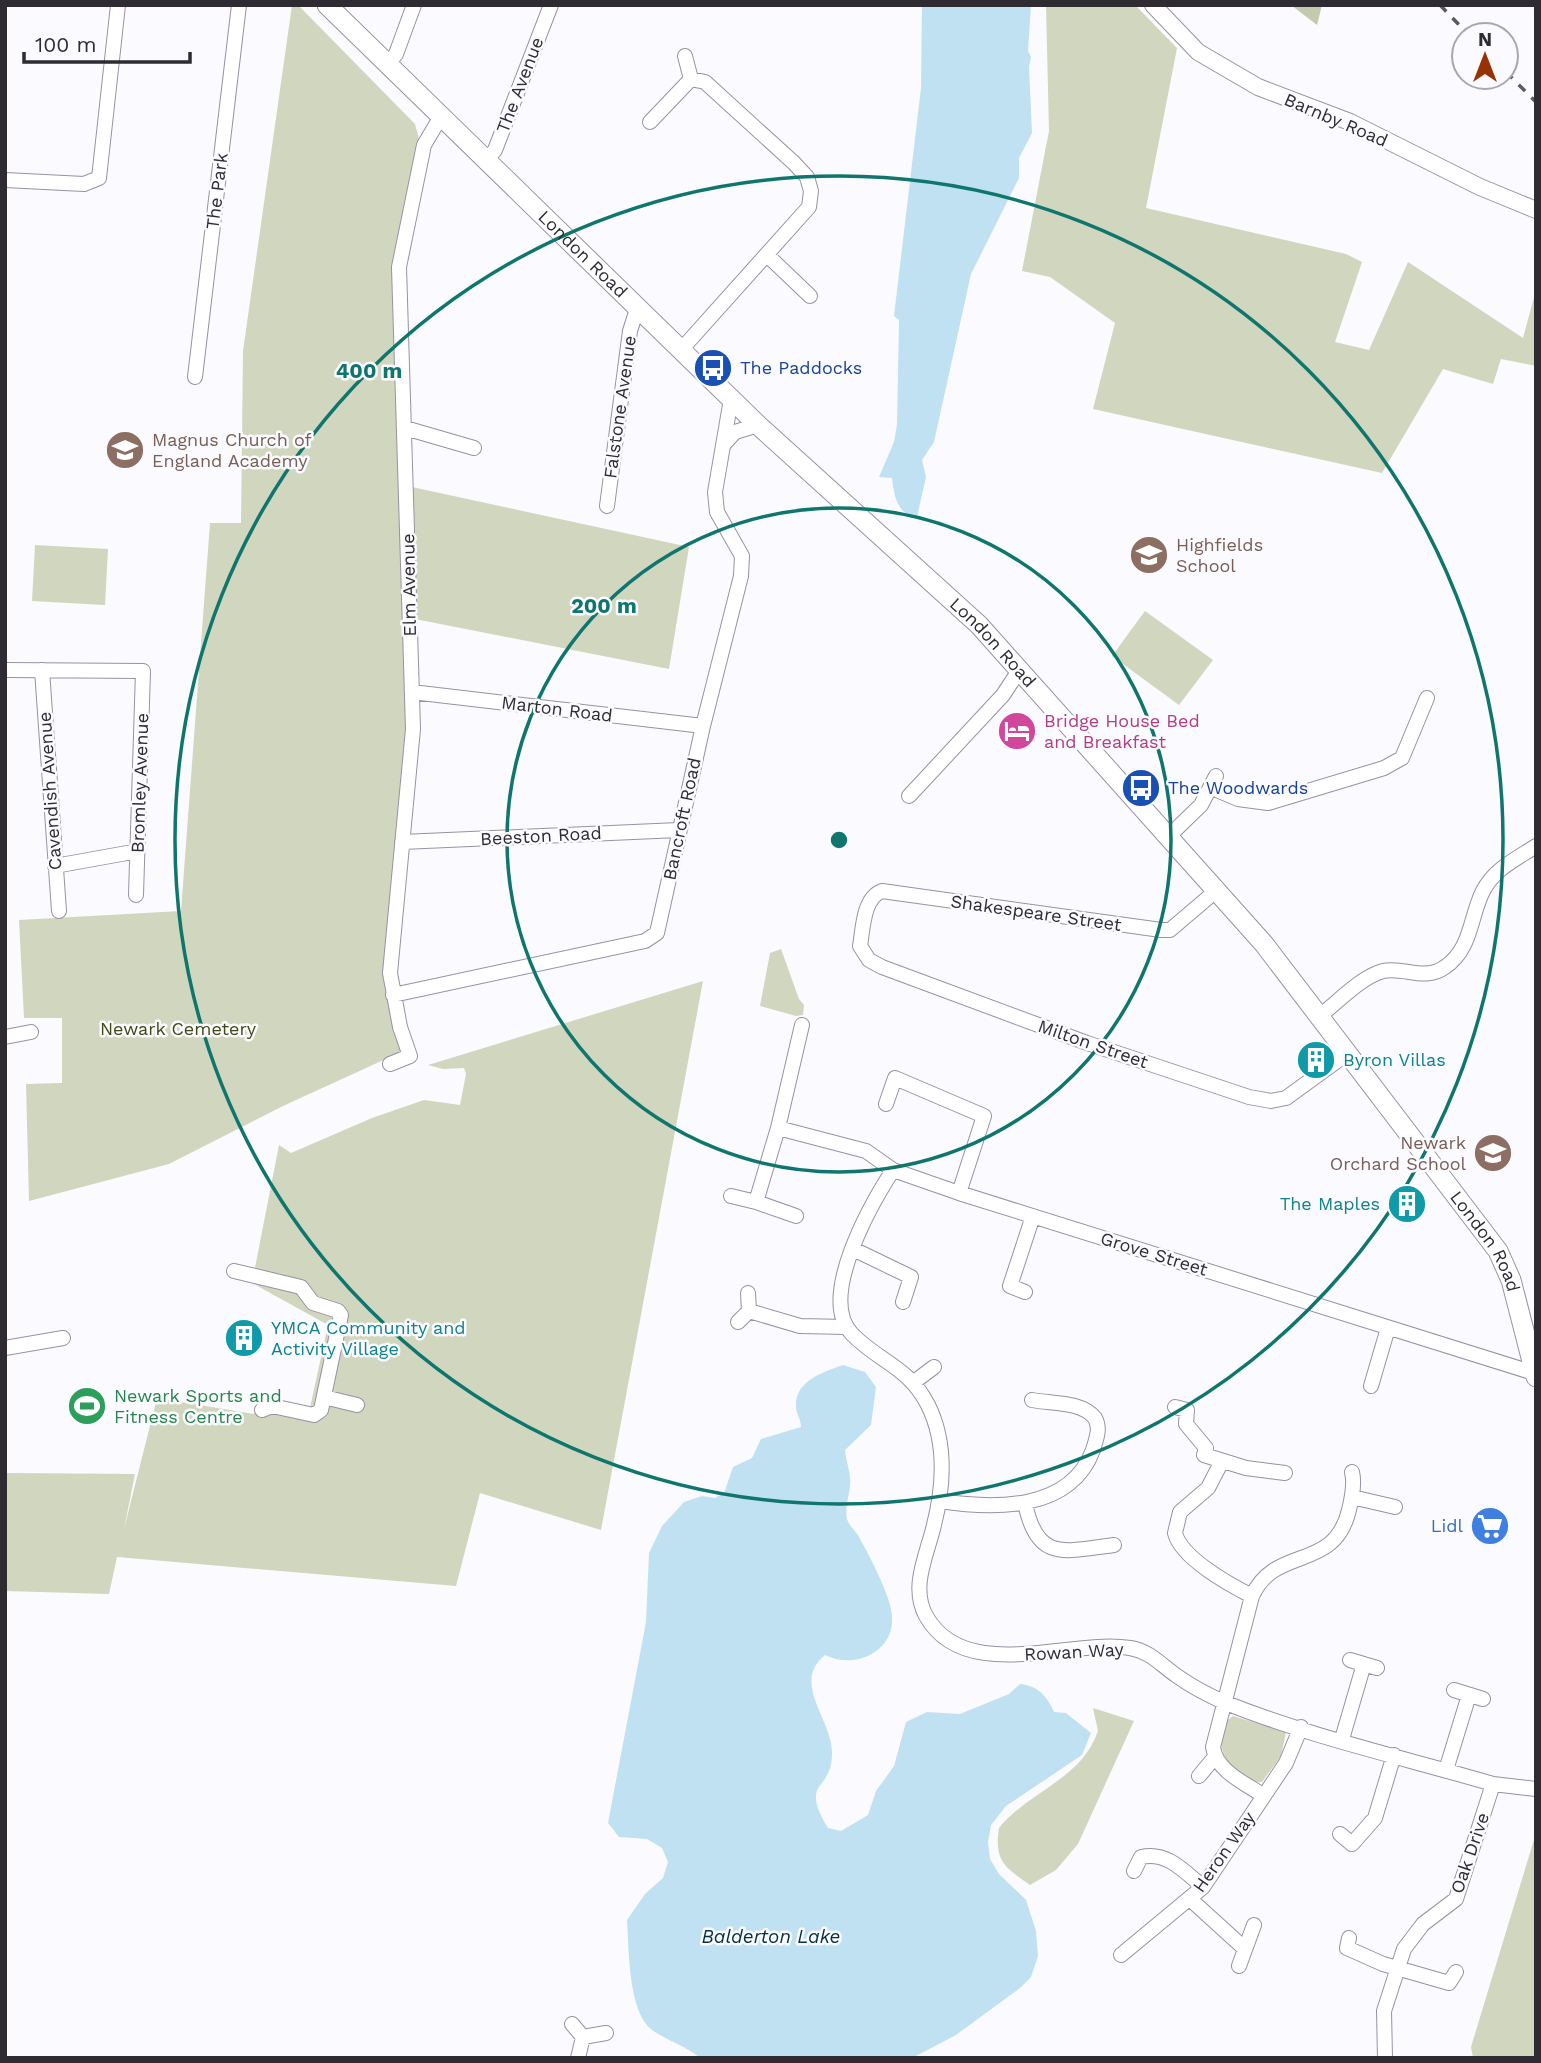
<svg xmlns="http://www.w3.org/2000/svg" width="1541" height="2063" font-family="'Work Sans',sans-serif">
<rect width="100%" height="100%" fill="#fbfafe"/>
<path fill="#d1d6be" d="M292,5H298L415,124L419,139L393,265L406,728L387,997L401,1052L283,1106L169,1164L29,1201L26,1084L62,1083V1018H24L19,920L181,911L210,523H241L243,351Z
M1046,5H1135L1177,48L1146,208L1346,254L1362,262L1335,342L1369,350L1408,262L1523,338L1536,290V366L1501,359L1493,384L1443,369L1382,473L1093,409L1115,323L1050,277L1022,271L1049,131Z
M412,487L689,547L669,669L415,619Z
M35,545L108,549L105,605L32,601Z
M1145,611L1213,660L1179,705L1112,656Z
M781,949L799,999L804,1005L803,1015L796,1016L760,1006L770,953Z
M703,981L601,1530L480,1493L456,1586L117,1557L109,1594L5,1591V1473L135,1474L124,1529L157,1398L254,1414L265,1398L310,1408L328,1325L252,1283L279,1145L291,1153L372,1118L424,1100L460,1105L466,1074L464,1068L443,1069L428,1065Z
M1093,1708L1134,1721L1078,1844L1056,1870L1030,1885C1005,1867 994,1862 999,1828C1029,1791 1082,1779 1098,1731Z
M1233,1716L1286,1732L1281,1756L1262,1782C1233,1785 1203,1735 1233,1716Z
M1536,1833V2058H1473L1471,2047Z"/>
<path fill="#c4cbad" d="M1291,5H1322L1317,25Z"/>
<path fill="#c0e1f2" d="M922,5H1031L1028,51L1031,57L1029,67L1032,133L1019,158V178L971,274L934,442L922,460L926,477L917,517L914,518C896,511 894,494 892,478L879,477L894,442L897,424L899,320L894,316L921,88Z
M843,1365L865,1372L876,1387L871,1425L845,1450C846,1460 849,1468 850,1477C852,1490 844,1505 847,1519C849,1526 856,1531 859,1537C869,1555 891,1596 892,1616C895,1652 854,1670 825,1655C790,1683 834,1721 832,1755C831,1793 799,1779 828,1828L841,1831L868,1815L876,1791L894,1766L906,1722L927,1712L960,1714L1009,1694L1020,1684C1037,1685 1048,1697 1054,1712L1066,1713L1091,1733L1082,1755L1006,1806L991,1825L988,1842L990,1859L999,1874L1026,1900L1036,1931L1038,1956L1031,1977L1020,1988L956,2035L912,2058H700C685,2045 667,2041 652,2030C628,2012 629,1950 627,1920L645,1894L663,1878L668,1862L662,1848L647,1839L619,1837L608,1823L646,1622L649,1553L662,1526L684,1502L702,1496L715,1498L724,1493L733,1467L752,1458L761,1439L801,1427C801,1419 796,1414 796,1406C795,1381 823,1372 843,1365Z"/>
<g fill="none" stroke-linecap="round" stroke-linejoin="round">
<g stroke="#9891a3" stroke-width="16">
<path id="minor" d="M387,65L396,54L414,5
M650,122L691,79
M485,162L495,150L551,5
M5,180L84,184L99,178L118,5
M767,255L810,296
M680,351L809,207L811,191L807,177L794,163L705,82L691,79L685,56
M195,377L239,5
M405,428L474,448
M724,444L735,432L758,425
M607,506L630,331L637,309
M5,670L143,671L136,895
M42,670L59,911
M412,692L703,726
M1212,788L1238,799L1268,803L1384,768L1402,758L1427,698
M909,796L1003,695L1020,669
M1168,837L1201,805L1216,776
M402,842L679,830
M55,866L138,851
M1217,890L1170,930H1161L882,891C863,898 863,929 860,946L869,960L882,967L1087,1043L1249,1097L1271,1101L1286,1098L1348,1053
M393,995L645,941L657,933L703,726L741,576L742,556L717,512L715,492L731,399
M1321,1015C1339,1001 1361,977 1383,971C1404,966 1424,982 1445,967C1472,949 1470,916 1483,891C1494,869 1516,859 1536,846
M5,1037L31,1032
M390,1064L410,1056L400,1027L390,973L413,729L399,267L424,145L440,118
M886,1104L895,1078L984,1116L959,1193
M778,1128L866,1151L893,1170L959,1193L1534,1373
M893,1170C871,1204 817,1298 852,1334C879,1362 908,1366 928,1405C947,1443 944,1485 934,1525C927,1555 910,1587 926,1616C965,1685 1070,1638 1130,1648C1150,1651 1161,1665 1177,1676C1191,1686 1210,1696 1226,1703C1311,1737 1405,1758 1493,1784L1536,1789
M731,1196L756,1202
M796,1216L756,1202L778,1128L802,1025
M853,1249L911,1277L903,1302
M234,1271L301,1287L313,1303L338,1311L341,1315L321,1410L314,1415L272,1406L262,1410
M1025,1292L1010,1286L1033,1216
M749,1311L800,1326L846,1327
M738,1322L749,1311L748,1293
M5,1348L63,1338
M914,1382L934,1367
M1371,1386L1388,1328
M324,1397L357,1405
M1175,1407L1187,1410L1186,1424L1206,1448L1204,1455L1246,1468L1285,1473
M1222,1461L1208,1488L1180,1512L1175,1533C1181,1558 1230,1585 1252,1596
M1352,1497L1395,1507
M939,1501C993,1509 1070,1512 1093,1450C1096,1439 1101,1429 1095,1418C1081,1401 1053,1404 1032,1400
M1025,1503C1037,1563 1065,1551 1114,1545
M1350,1660L1377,1668
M1454,1690L1483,1699
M1342,1739L1364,1664
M1446,1770L1469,1695
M1199,1776L1214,1758
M1264,1796C1245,1783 1216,1771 1213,1747L1252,1596C1276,1544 1334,1573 1349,1510C1352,1498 1355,1484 1352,1472
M1340,1834L1352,1844L1375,1818L1394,1755
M1134,1871L1141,1857C1167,1851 1184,1871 1203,1887
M1190,1899L1245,1949
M1349,1938L1347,1948L1383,1964L1449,1983L1456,1972
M1121,1955L1203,1887L1286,1763L1301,1727
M1239,1966L1254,1925
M572,2024L583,2037L606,2033
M578,2058L583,2037
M1385,2058L1384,2011L1404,1949L1423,1924L1456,1899L1493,1784"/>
</g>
<g stroke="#9891a3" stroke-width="18">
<path id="tertiary" d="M1153,5L1198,52L1258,87L1350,122L1480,187L1536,210"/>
</g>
<g stroke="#9891a3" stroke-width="21">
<g id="secondary">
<path id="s1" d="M327,5L758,425L979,625L1264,944L1498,1251L1511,1280L1536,1377"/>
</g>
</g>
<use href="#minor" stroke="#fff" stroke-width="14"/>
<use href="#tertiary" stroke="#fff" stroke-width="16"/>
<use href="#secondary" stroke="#fff" stroke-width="19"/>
<path stroke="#5c5a60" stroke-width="3.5" stroke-dasharray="9 9" stroke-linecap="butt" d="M1440,5L1469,35
M1506,72L1536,102"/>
</g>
<g fill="none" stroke="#0f766e" stroke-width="3.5">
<circle cx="839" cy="840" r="332"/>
<circle cx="839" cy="840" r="664"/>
</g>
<defs>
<g id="bus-disc" transform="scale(2.0125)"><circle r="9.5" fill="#1a4fb4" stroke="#fbfafe"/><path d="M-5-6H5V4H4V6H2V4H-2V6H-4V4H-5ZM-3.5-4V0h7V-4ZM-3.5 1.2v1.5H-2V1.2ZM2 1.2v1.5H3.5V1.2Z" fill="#fff"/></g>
<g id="school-disc" transform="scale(2.0125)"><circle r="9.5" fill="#8d6e63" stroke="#fbfafe"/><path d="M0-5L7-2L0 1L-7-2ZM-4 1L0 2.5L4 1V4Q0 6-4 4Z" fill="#fff"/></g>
<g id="hotel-disc" transform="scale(2.0125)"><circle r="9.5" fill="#d1479c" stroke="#fbfafe"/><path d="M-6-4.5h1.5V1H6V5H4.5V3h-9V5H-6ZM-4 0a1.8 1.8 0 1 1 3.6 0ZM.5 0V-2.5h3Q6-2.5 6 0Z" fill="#fff"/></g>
<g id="building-disc" transform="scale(2.0125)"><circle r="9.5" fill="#0f9aa8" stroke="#fbfafe"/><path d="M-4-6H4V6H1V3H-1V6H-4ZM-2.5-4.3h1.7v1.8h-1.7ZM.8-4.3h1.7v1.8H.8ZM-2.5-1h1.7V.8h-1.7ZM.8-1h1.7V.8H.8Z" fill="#fff"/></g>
<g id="stadium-disc" transform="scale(2.0125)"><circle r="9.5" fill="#2e9e5b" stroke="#fbfafe"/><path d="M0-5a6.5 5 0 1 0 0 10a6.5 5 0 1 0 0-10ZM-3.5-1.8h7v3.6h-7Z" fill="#fff"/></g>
<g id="supermarket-disc" transform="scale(2.0125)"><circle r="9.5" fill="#3f7fe0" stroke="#fbfafe"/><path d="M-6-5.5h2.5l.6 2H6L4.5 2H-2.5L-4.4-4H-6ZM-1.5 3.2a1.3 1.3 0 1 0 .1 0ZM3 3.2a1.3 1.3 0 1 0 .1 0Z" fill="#fff"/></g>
</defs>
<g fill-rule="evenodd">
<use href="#bus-disc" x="713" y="368"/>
<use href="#school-disc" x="125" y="450"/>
<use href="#school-disc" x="1149" y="555"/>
<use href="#hotel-disc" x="1017" y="731"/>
<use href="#bus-disc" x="1141" y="788"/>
<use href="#building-disc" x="1316" y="1060"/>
<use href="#school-disc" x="1493" y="1153"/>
<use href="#building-disc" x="1407" y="1204"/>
<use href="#building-disc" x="244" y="1338"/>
<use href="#stadium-disc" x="87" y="1406"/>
<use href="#supermarket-disc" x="1490" y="1526"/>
</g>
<g text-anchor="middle" stroke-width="5" stroke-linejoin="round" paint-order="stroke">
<g font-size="18" fill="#2e2b32" stroke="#fbfafe">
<text transform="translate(520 85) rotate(-69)" y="6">The Avenue</text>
<text transform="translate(1336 120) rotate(23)" y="6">Barnby Road</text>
<text transform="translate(217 191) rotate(-83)" y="6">The Park</text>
<text dy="6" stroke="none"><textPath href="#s1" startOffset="357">London Road</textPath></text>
<text transform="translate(620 407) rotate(-82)" y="6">Falstone Avenue</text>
<text transform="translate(409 585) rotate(-91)" y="6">Elm Avenue</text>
<text dy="6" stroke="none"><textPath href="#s1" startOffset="922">London Road</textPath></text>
<text transform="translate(557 709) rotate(7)" y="6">Marton Road</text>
<text transform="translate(140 783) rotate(-88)" y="6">Bromley Avenue</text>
<text transform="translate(50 791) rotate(-94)" y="6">Cavendish Avenue</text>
<text transform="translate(682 819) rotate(-78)" y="6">Bancroft Road</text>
<text transform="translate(541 836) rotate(-3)" y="6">Beeston Road</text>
<text transform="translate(1036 913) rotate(8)" y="6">Shakespeare Street</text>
<text transform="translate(1093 1044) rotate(19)" y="6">Milton Street</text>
<text dy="6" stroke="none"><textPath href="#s1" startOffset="1699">London Road</textPath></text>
<text transform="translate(1154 1254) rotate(17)" y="6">Grove Street</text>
<text transform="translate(1074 1652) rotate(-3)" y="6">Rowan Way</text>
<text transform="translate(1224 1852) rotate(-55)" y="6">Heron Way</text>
<text transform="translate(1470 1853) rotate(-71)" y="6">Oak Drive</text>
</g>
<g font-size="18" fill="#164399" stroke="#fbfafe" text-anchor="start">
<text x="740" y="374">The Paddocks</text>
<text x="1168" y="794">The Woodwards</text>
</g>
<g font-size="18" fill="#785e54" stroke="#fbfafe" text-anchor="start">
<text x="152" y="446">Magnus Church of<tspan x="152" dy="21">England Academy</tspan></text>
<text x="1176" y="551">Highfields<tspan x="1176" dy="21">School</tspan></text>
<text x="1466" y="1149" text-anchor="end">Newark<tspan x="1466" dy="21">Orchard School</tspan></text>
</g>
<g font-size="18" fill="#b23c85" stroke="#fbfafe" text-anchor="start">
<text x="1044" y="727">Bridge House Bed<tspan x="1044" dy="21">and Breakfast</tspan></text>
</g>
<g font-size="18" fill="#414917" stroke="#fbfafe">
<text x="178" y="1035">Newark Cemetery</text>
</g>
<g font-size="18" fill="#0d838f" stroke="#fbfafe" text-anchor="start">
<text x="1343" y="1066">Byron Villas</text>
<text x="1380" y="1210" text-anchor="end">The Maples</text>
<text x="271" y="1334">YMCA Community and<tspan x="271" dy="21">Activity Village</tspan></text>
</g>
<g font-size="18" fill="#27864d" stroke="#fbfafe" text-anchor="start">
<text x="114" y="1402">Newark Sports and<tspan x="114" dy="21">Fitness Centre</tspan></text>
</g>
<g font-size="18" fill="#366cbe" stroke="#fbfafe" text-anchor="end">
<text x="1463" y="1532">Lidl</text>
</g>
<g font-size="19" font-style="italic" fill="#013042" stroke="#fbfafe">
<text x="771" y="1943">Balderton Lake</text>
</g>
</g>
<circle cx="839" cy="840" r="10" fill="#0f766e" stroke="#fbfafe" stroke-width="3.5"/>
<g font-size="21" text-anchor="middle" font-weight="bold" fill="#0f766e" stroke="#fbfafe" stroke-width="5" stroke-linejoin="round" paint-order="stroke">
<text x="369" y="378">400 m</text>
<text x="604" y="613">200 m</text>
</g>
<rect width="1541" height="2063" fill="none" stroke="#2e2b32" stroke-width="14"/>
<g transform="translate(1485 56)"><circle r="33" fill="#fbfafe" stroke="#a9a7ac" stroke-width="2"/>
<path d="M0-5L12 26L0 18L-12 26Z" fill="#973205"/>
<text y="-10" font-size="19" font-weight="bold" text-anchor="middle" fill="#2e2b32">N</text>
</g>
<path d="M24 52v10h166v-10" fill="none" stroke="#2e2b32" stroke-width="3.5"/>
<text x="35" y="52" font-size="21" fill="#2e2b32" stroke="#fbfafe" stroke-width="5" paint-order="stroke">100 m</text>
</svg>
